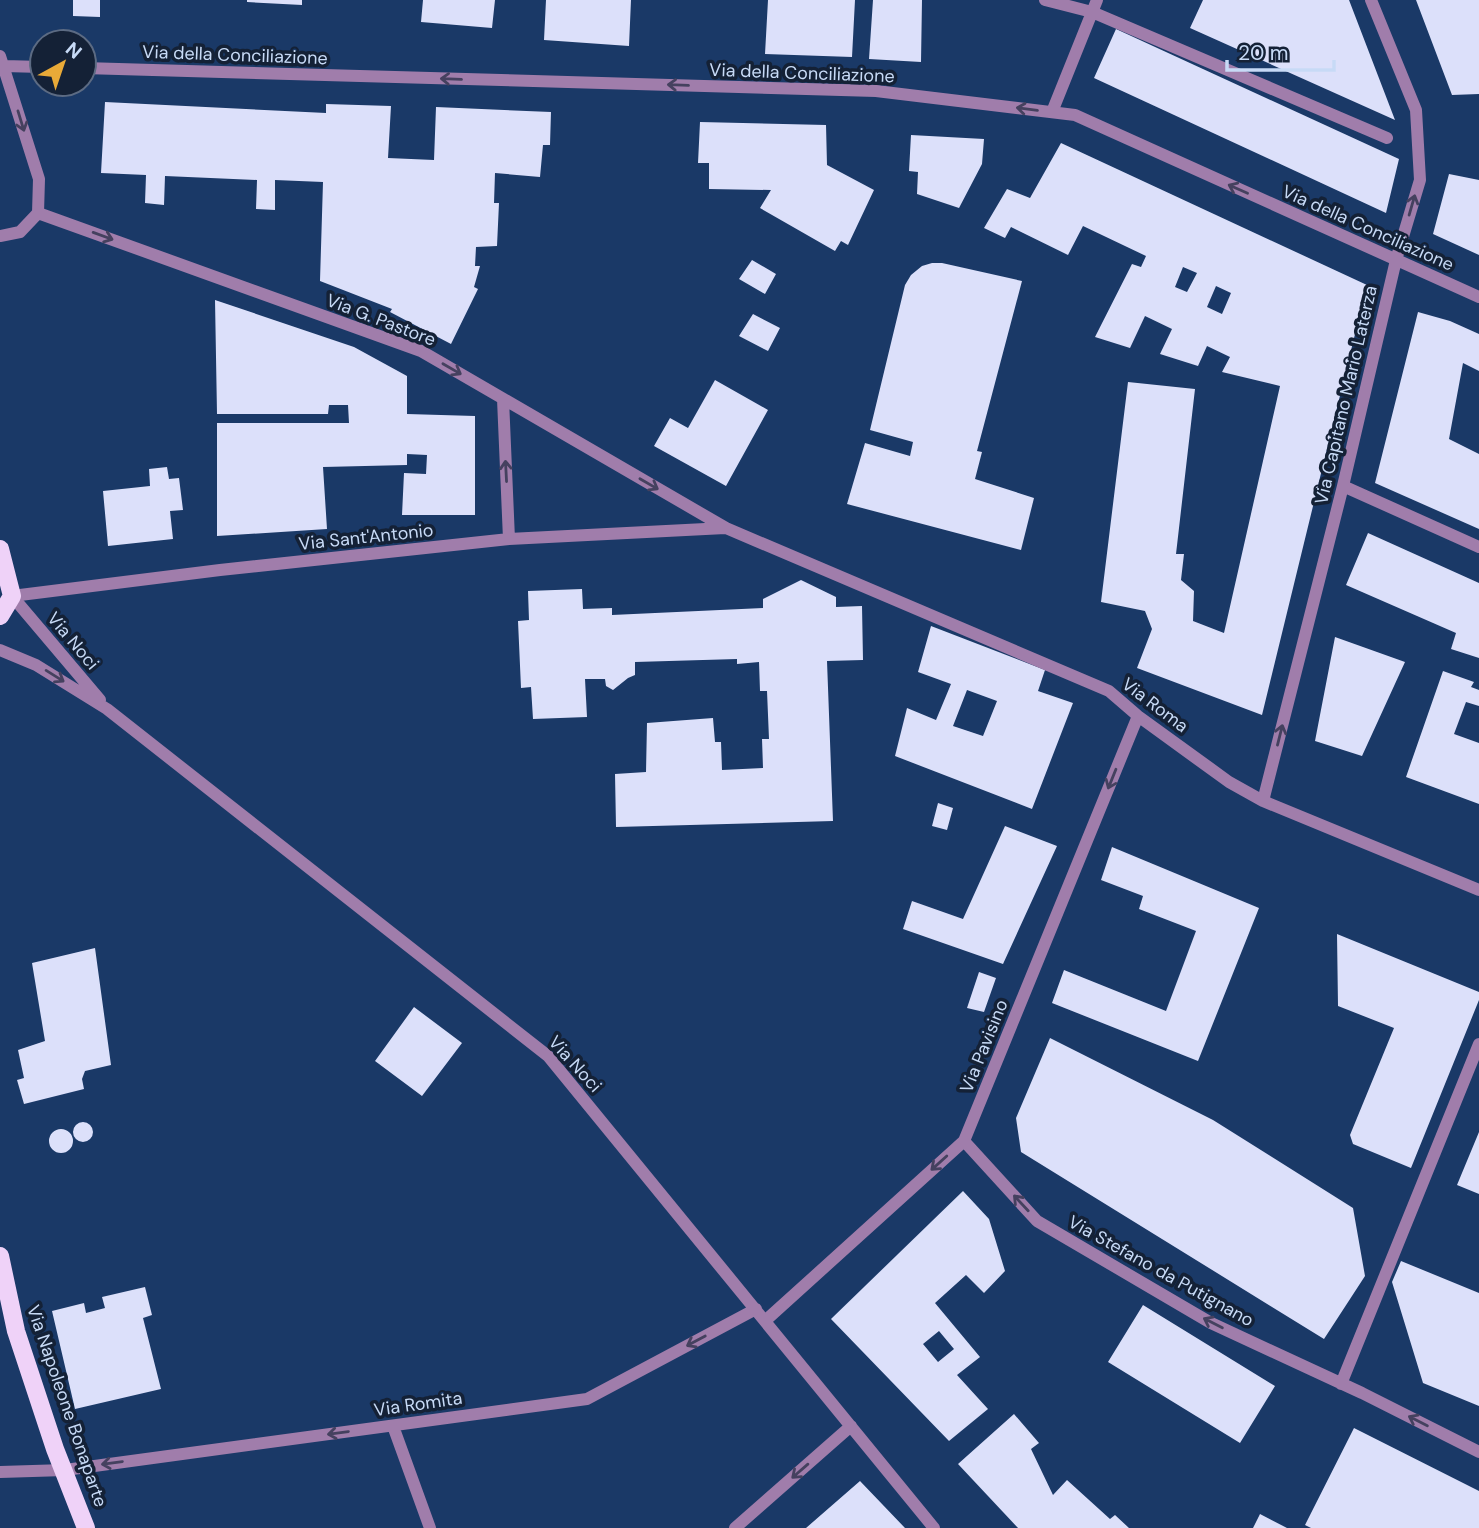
<svg xmlns="http://www.w3.org/2000/svg" width="1479" height="1528" font-family="'DM Sans',sans-serif">
<rect width="100%" height="100%" fill="#1a3967"/>
<path fill="#dce0fa" fill-rule="evenodd" d="M73,0H100V17L73,16Z
M247,0H302V5L247,2Z
M423,0H495L492,28L421,22Z
M546,0H631L629,46L544,40Z
M768,0H855L852,57L765,54Z
M873,0H922L921,62L869,59Z
M1203,0H1349L1395,120L1190,28Z
M1416,0H1479V94L1452,95Z
M1116,29L1399,159L1386,213L1094,78Z
M105,102L326,113V104L391,106L388,158L434,160L436,107L551,112L550,145H543L540,177L495,173L494,203H499L497,246L476,247L475,266H480L474,287L478,289L451,344L390,312L392,309L320,281L323,182L275,180V210L256,209L257,180L165,176L164,205L145,203L146,175L101,173Z
M700,122L826,125L827,165L874,190L848,245L841,241L835,251L760,208L771,190L709,189V163H698Z
M911,135L984,139L982,164L959,208L917,194L918,172L909,171Z
M1061,143L1367,285L1262,715L1137,668L1152,629L1145,611L1101,602L1128,382L1195,389L1176,554H1184L1181,580L1194,591L1193,621L1224,633L1280,386L1222,372L1230,357L1207,346L1198,366L1160,354L1172,329L1145,316L1130,348L1095,337L1132,264L1141,267L1146,256L1083,226L1068,255L1011,227L1005,238L984,228L1007,189L1030,198ZM1183,267L1197,273L1187,292L1175,287ZM1216,286L1231,293L1222,314L1207,307Z
M1449,174L1479,180V255L1433,234Z
M752,260L776,274L765,294L739,279Z
M932,263H942L1022,281L977,451L982,452L975,479L1034,498L1021,550L847,504L865,443L910,456L913,442L870,430L905,285L911,275L922,266Z
M215,300L354,347L407,376V414L475,416V515H402L404,473L426,474L427,455L407,454V465L323,467L327,529L217,536V423H349L348,405H329L328,414H217Z
M1418,312L1450,321L1479,334V371L1463,363L1449,439L1479,454V529L1375,483Z
M753,314L780,328L768,351L739,336Z
M715,380L768,410L726,486L654,446L670,418L688,428Z
M167,467L169,479L179,478L183,510L170,511L173,539L108,546L103,491L150,486L149,469Z
M1368,533L1479,583V658L1451,649L1456,633L1346,585Z
M801,580L836,597V607L862,606L863,660L827,661L833,821L616,827L615,774L646,772L647,723L713,718L715,742H721L722,770L763,768L762,739H769L767,691H760L759,662L737,664V659L635,662V675L628,678L613,690L606,686L605,679H585L587,717L533,719L531,687L521,688L518,621L529,620L528,591L582,589L583,609L612,608V615L763,608V599Z
M931,626L1045,670L1038,691L1073,703L1032,809L895,756L907,708L936,720L951,684L918,672ZM967,690L997,701L983,736L953,726Z
M1335,637L1405,662L1362,756L1315,741Z
M1443,671L1474,682L1471,687L1479,690V706L1466,702L1454,734L1479,743V804L1406,777Z
M938,803L953,808L947,830L932,826Z
M1005,826L1057,846L1003,964L903,929L912,901L963,919Z
M1112,847L1259,908L1198,1061L1052,1003L1064,970L1166,1011L1196,931L1139,909L1143,896L1101,880Z
M1337,934L1479,992V1000L1411,1168L1353,1144L1350,1135L1394,1028L1338,1006Z
M95,948L111,1065L85,1071L82,1079L84,1089L24,1104L17,1080L24,1078L18,1050L45,1041L32,963Z
M979,972L996,978L984,1012L967,1008Z
M414,1007L462,1043L422,1096L375,1061Z
M1050,1038L1213,1120L1353,1208L1365,1276L1324,1339L1021,1152L1016,1118Z
M73 1132a10 10 0 1 1 20 0a10 10 0 1 1-20 0Z
M49 1141a12 12 0 1 1 24 0a12 12 0 1 1-24 0Z
M1479,1132V1194L1457,1185Z
M963,1191L989,1219L1005,1271L984,1293L966,1275L935,1303L980,1357L957,1375L988,1409L949,1441L831,1319ZM939,1331L954,1349L938,1362L923,1344Z
M1401,1261L1479,1293V1406L1423,1383L1392,1282Z
M145,1287L152,1315L143,1318L161,1389L75,1409L52,1311L84,1303L86,1313L105,1308L102,1297Z
M1143,1305L1275,1386L1240,1443L1108,1362Z
M1014,1414L1039,1443L1031,1449L1053,1495L1067,1480L1110,1519L1115,1515L1129,1528H1018L958,1464Z
M1354,1428L1479,1491V1528H1311L1305,1525Z
M860,1481L905,1528H806Z
M1260,1514L1287,1528H1253Z"/>
<g fill="none" stroke-linecap="round" stroke-linejoin="round">
<path stroke="#a07dab" stroke-width="12" d="M1045,0L1092,12L1387,138
M0,56L39,179L38,213L20,232L0,236
M4,66L42,67
M84,68L876,91L1075,115L1479,297
M1052,112L1097,0
M38,213L421,351L726,528L1109,691L1138,716L1229,782L1263,801L1479,890
M503,399L509,539
M1343,486L1479,547
M12,596L220,570L509,539L725,528
M12,596L100,700
M0,650L36,665L107,709L548,1056L934,1528
M1263,801L1343,486L1396,260L1420,180L1416,110L1371,0
M964,1141L1037,1221L1211,1323L1362,1393L1479,1452
M765,1321L964,1141L1138,716
M1341,1384L1479,1044
M393,1426L430,1528
M0,1472L65,1470L587,1399L756,1309
M735,1528L851,1426"/>
<path stroke="#efd2f8" stroke-width="18" d="M0,549L12,596L0,616
M0,1256L16,1331L55,1449L86,1528"/>
</g>
<defs><path id="oneway-shaft" d="M-6 0H5M1.5-3L5.5 0L1.5 3" fill="none" stroke-width="1.6" stroke-linecap="round" stroke-linejoin="round" transform="scale(1.75)"/></defs>
<g stroke="#45415f">
<use href="#oneway-shaft" transform="translate(451 79) rotate(-178)"/>
<use href="#oneway-shaft" transform="translate(678 85) rotate(-178)"/>
<use href="#oneway-shaft" transform="translate(1027 109) rotate(-173)"/>
<use href="#oneway-shaft" transform="translate(21 121) rotate(73)"/>
<use href="#oneway-shaft" transform="translate(1238 189) rotate(-156)"/>
<use href="#oneway-shaft" transform="translate(1412 205) rotate(-74)"/>
<use href="#oneway-shaft" transform="translate(103 236) rotate(20)"/>
<use href="#oneway-shaft" transform="translate(452 369) rotate(30)"/>
<use href="#oneway-shaft" transform="translate(506 471) rotate(-93)"/>
<use href="#oneway-shaft" transform="translate(649 484) rotate(30)"/>
<use href="#oneway-shaft" transform="translate(55 676) rotate(32)"/>
<use href="#oneway-shaft" transform="translate(1280 735) rotate(-76)"/>
<use href="#oneway-shaft" transform="translate(1112 779) rotate(112)"/>
<use href="#oneway-shaft" transform="translate(939 1163) rotate(138)"/>
<use href="#oneway-shaft" transform="translate(1021 1203) rotate(-133)"/>
<use href="#oneway-shaft" transform="translate(1213 1323) rotate(-153)"/>
<use href="#oneway-shaft" transform="translate(696 1341) rotate(152)"/>
<use href="#oneway-shaft" transform="translate(1418 1421) rotate(-153)"/>
<use href="#oneway-shaft" transform="translate(338 1433) rotate(172)"/>
<use href="#oneway-shaft" transform="translate(112 1463) rotate(172)"/>
<use href="#oneway-shaft" transform="translate(800 1471) rotate(139)"/>
</g>
<g text-anchor="middle" stroke-width="7" stroke-linejoin="round" paint-order="stroke">
<g font-size="18" fill="#c7daf6" stroke="#142136">
<text transform="translate(235 55) rotate(2)" y="6">Via della Conciliazione</text>
<text transform="translate(802 73) rotate(2)" y="6">Via della Conciliazione</text>
<text transform="translate(1368 228) rotate(24)" y="6">Via della Conciliazione</text>
<text transform="translate(381 320) rotate(21)" y="6">Via G. Pastore</text>
<text transform="translate(1346 395) rotate(-77)" y="6">Via Capitano Mario Laterza</text>
<text transform="translate(366 537) rotate(-6)" y="6">Via Sant'Antonio</text>
<text transform="translate(73 641) rotate(50)" y="6">Via Noci</text>
<text transform="translate(1155 705) rotate(37)" y="6">Via Roma</text>
<text transform="translate(984 1046) rotate(-68)" y="6">Via Pavisino</text>
<text transform="translate(575 1064) rotate(48)" y="6">Via Noci</text>
<text transform="translate(1161 1271) rotate(29)" y="6">Via Stefano da Putignano</text>
<text transform="translate(418 1404) rotate(-8)" y="6">Via Romita</text>
<text transform="translate(67 1406) rotate(71)" y="6">Via Napoleone Bonaparte</text>
</g>
</g>
<g transform="translate(63 63) rotate(40)"><circle r="33" fill="#142136" stroke="#5c6b83" stroke-width="2"/>
<path d="M0-5L12 26L0 18L-12 26Z" fill="#e9aa38"/>
<text y="-10" font-size="19" font-weight="bold" text-anchor="middle" fill="#c7daf6">N</text>
</g>
<path d="M1227 60v10h107v-10" fill="none" stroke="#c7daf6" stroke-width="3.5"/>
<text x="1238" y="60" font-size="21" fill="#c7daf6" stroke="#142136" stroke-width="5" paint-order="stroke">20 m</text>
</svg>
